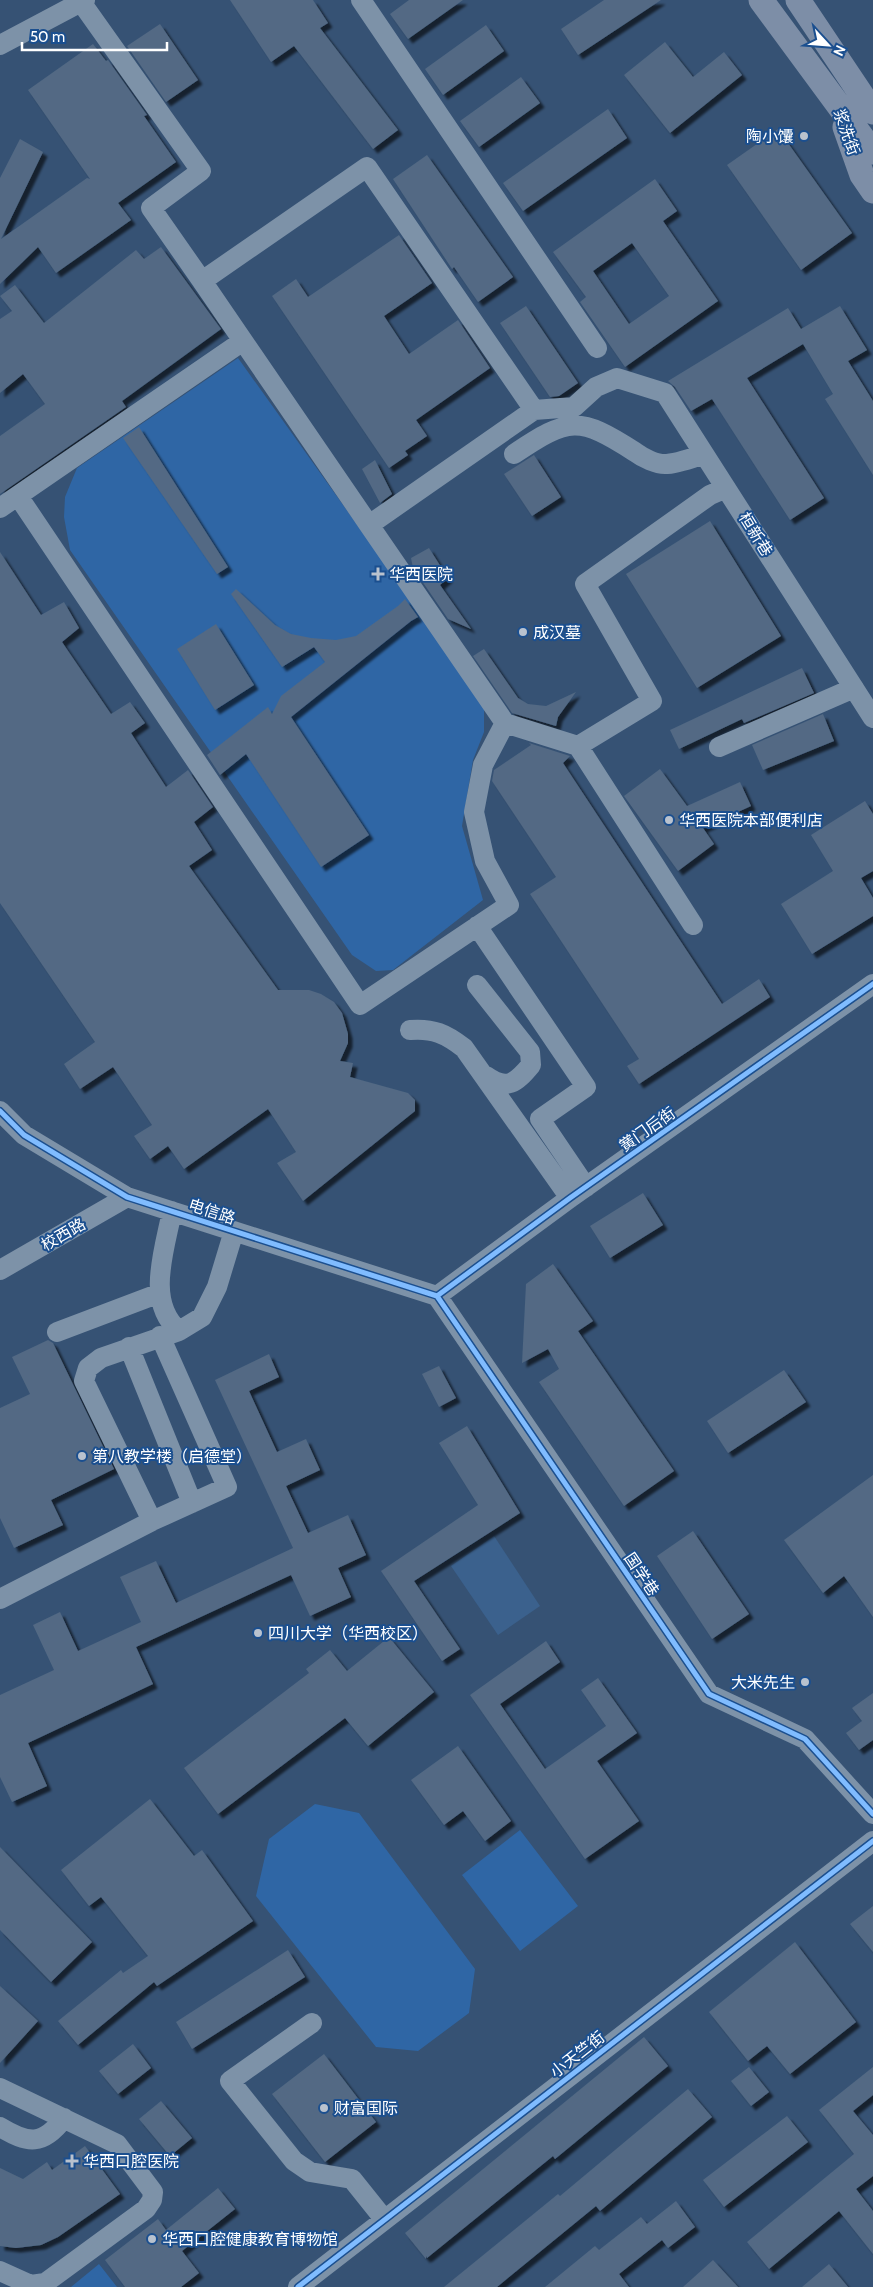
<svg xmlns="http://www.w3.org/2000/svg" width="873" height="2287" font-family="Cabin,'Noto Sans SC',sans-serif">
<defs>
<filter id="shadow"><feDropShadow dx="4.5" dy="4.5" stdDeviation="1" flood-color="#0009"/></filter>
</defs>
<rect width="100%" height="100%" fill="#365274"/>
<path fill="#2f66a5" d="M238,358L484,702V732L473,760L462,826L483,900L393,970L376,971L352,955L70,550L64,517L65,497L77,468Z
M315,1804L359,1813L475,1969L469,2013L418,2051L376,2047L256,1896L269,1839Z
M520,1830L578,1906L520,1951L462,1875Z
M99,2264L117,2287H71Z"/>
<path fill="#3b618d" d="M494,1536L540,1606L498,1635L451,1566Z"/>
<path fill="#526984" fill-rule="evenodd" filter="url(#shadow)" d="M230,0H313L328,23L320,28L398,130L373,149L294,46L271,62Z
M409,0H463L408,39L390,14Z
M604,0H661L578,55L561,29Z
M160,24L198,80L166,102L127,46Z
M486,25L504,51L443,95L425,69Z
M665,42L693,77L724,52L742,75L670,133L624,75Z
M93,44L106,61L108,60L147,115L144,116L176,162L118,203L131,220L56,273L38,247L0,284V178L20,139L43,152L1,239L87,178L90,179L28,90Z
M521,77L540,103L479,147L460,121Z
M608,109L627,138L523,211L503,183Z
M778,129L852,233L801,270L727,165Z
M427,155L513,277L478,302L454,267L452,269L393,179Z
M655,179L677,211L663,221L718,301L625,367L580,302L586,297L553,252ZM632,243L669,296L629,324L593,271Z
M399,235L432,283L384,316L409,354L458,320L490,368L416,420L427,436L405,451L408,455L389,468L272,296L296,279L308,297Z
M161,247L221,329L122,401L126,407L0,494V436L45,404L23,374L0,393V319L12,311L0,296L15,285L44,323L136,250L144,259Z
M526,306L578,383L559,396L550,397L500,323Z
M840,306L867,350L848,361L873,401V475L825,399L833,394L803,344L747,378L824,498L790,520L712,399L691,411L675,387L668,381L788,308L801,329Z
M139,427L228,567L217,574L123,438Z
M534,455L561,497L532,516L504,474Z
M375,460L392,494L380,503L362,469Z
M710,521L781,636L697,688L626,574Z
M429,548L448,578L440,585L471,629L448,619L413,568L411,558Z
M0,552L41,615L64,602L79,628L62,642L111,714L130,702L145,723L131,733L166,787L188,770L213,807L194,822L212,850L189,866L278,990H309L321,994L334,1002L342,1013L348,1034V1043L340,1061L353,1063L350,1077L408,1093L415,1100V1111L303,1201L277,1163L296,1152L268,1109L184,1169L168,1146L150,1159L134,1136L152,1125L113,1067L80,1089L64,1064L95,1042L0,903Z
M236,589L275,625L291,634L311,638L336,640L356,636L398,606L405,599L418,617L411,621L291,717L369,835L321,867L246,754L220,775L207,755L268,707L272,714L281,696L325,662L314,647L282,667L231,594Z
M216,624L254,685L215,710L177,649Z
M484,649L518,698L528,704L546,706L576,692L558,717L556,726L512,713L473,656Z
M802,668L814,693L744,723L742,719L679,749L670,730Z
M823,714L834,741L763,770L752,745Z
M529,743L570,756L563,763L722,1004L759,979L770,997L639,1084L627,1066L639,1059L530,894L556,877L492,781L494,770L531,745Z
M660,769L687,806L740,782L751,806L703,828L714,844L678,871L624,796Z
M865,801L873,814V871L861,878L873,898V916L812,954L781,904L833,871L811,835Z
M643,1193L663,1225L610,1258L590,1226Z
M553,1264L593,1321L578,1331L674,1471L624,1506L539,1382L559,1369L548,1349L522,1363L526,1284Z
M48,1340L53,1343L114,1469L51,1500L63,1525L14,1548L0,1518V1408L30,1394L12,1357Z
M269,1354L279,1377L249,1391L277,1452L306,1439L320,1470L286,1486L308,1533L348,1515L366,1555L338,1568L351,1597L310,1616L291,1575L136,1647L153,1684L28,1743L47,1786L12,1802L0,1777V1695L54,1670L33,1625L60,1612L78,1651L141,1622L120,1577L156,1561L176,1603L293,1548L215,1380Z
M439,1366L456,1398L439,1407L422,1374Z
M784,1370L806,1402L728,1453L707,1421Z
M467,1426L520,1513L414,1581L460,1649L442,1661L381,1571L478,1505L439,1443Z
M873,1475V1617L844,1576L823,1593L784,1540Z
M693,1531L749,1614L712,1639L657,1556Z
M389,1637L434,1692L368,1746L345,1718L218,1814L184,1768L309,1673L306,1669L330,1650L347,1671Z
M546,1641L560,1662L500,1704L545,1769L606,1726L581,1690L598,1678L637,1733L597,1761L639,1821L585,1859L470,1695Z
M873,1693V1740L859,1750L846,1733L862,1721L852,1708Z
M458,1746L511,1821L485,1841L463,1811L444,1825L411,1780Z
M150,1799L194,1856L202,1850L253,1921L157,1986L154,1982L78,2045L58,2021L121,1970L123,1973L148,1956L101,1897L89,1906L61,1870Z
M0,1847L92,1942L51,1982L0,1930Z
M873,1906V1952L850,1924Z
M795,1942L856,2022L790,2074L767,2046L748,2061L709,2012Z
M288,1950L305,1977L192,2049L176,2022Z
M0,1986L38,2021L0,2063Z
M644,2037L668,2066L555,2159L553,2156L427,2258L426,2256V2259L405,2233Z
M133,2044L151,2068L118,2094L99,2071Z
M324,2054L376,2122L325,2162L272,2094Z
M749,2067L769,2092L751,2106L731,2081Z
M873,2067V2095L853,2111L873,2135V2176L856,2189L873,2211V2254L839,2211L769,2269L747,2242L854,2154L819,2110Z
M688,2089L712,2117L600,2211L596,2206L497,2287H444L558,2194L560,2196Z
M161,2101L192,2138L170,2156L139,2119Z
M787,2116L808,2142L724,2207L703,2180Z
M85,2146L120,2194L58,2237L41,2245L16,2248L0,2246V2168L23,2179L47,2162L52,2170Z
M218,2188L235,2209L182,2251L199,2273L181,2287H125L105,2260L158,2219L166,2230Z
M676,2201L695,2227L668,2248L662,2240L619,2274L629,2287H545L595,2246L599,2250L641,2217L647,2224Z
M713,2260L738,2287H683Z
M829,2264L848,2287H802Z"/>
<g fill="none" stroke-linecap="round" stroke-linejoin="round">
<path stroke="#7d92a8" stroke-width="20" d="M361,0L597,348
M81,2L201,171L151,208L202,281
M0,45L85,0
M534,410L574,407L596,387L617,378L665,393L873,718
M514,454C569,417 579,416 635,452C643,458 657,465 667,464C679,463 693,458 704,454
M18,496L360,1005L509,905L485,861L474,812L483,765L505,723
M0,508L243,341
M369,525L202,281L367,167L534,410L369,525L505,723L578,746L693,925
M578,746L652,701L585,584L710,495L726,488
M719,747L854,688
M477,926L586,1087L540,1119L586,1187
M477,985L530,1052L531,1065C516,1083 507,1091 486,1076
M410,1030C433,1028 446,1034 464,1048L570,1198
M0,1111L24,1135L127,1197L437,1296
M172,1211C165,1249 145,1302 179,1331L202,1317L217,1287L234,1231
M0,1270L127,1197
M437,1296L709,1694L805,1739L873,1814
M437,1296L570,1198L873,984
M57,1332L160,1293
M129,1347L192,1503
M152,1521L84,1381L88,1368L101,1358L179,1331
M0,1599L152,1521L227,1487L160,1336
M312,2023L230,2081L294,2161L310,2172L352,2179L384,2219
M0,2088L117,2144L153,2192L152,2200L146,2209L45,2283L31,2285L0,2271
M0,2127C28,2144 43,2146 64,2118
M298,2287L873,1841"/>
<path stroke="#7d8ea7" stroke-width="25" d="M761,0L873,152
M798,0L873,112
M845,127L862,175L873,191"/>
<g stroke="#1b4f8f" stroke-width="8">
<path id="cycleway" d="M0,1111L24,1135L127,1197L437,1296
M437,1296L709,1694L805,1739L873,1814
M437,1296L570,1198L873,984
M298,2287L873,1841"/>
</g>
<use href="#cycleway" stroke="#80bcff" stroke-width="5"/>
</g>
<g fill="#b9c2ce" stroke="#1b4f8f" stroke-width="2">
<circle cx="804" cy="136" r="5"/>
<path d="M375.5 566.5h5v5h5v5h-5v5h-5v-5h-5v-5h5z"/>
<circle cx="523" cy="632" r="5"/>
<circle cx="669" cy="820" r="5"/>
<circle cx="82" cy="1456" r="5"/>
<circle cx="258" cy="1633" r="5"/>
<circle cx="805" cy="1682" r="5"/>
<circle cx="324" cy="2108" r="5"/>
<path d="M69.5 2153.5h5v5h5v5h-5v5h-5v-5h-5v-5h5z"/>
<circle cx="152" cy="2239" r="5"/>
</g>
<g text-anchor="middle" stroke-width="4" stroke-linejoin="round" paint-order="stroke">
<g font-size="16" fill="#fff" stroke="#1b4f8f">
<text transform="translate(847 132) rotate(70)" y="6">浆洗街</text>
<text transform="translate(756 534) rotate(58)" y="6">桓新巷</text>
<text transform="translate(647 1129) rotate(-35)" y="6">黉门后街</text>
<text transform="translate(212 1211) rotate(18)" y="6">电信路</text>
<text transform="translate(63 1234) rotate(-30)" y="6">校西路</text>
<text transform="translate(642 1574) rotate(56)" y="6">国学巷</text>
<text transform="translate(577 2054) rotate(-38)" y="6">小天竺街</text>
</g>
<g font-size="16" fill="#fff" stroke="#1b4f8f" text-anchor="start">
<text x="794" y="142" text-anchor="end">陶小馕</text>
<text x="389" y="580">华西医院</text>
<text x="533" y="638">成汉墓</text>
<text x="679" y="826">华西医院本部便利店</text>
<text x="92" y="1462">第八教学楼（启德堂）</text>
<text x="268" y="1639">四川大学（华西校区）</text>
<text x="795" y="1688" text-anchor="end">大米先生</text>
<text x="334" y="2114">财富国际</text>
<text x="83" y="2167">华西口腔医院</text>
<text x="162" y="2245">华西口腔健康教育博物馆</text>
</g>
</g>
<g transform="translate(828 45) rotate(116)" stroke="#1b4f8f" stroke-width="4" paint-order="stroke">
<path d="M0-4L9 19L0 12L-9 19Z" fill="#ffffff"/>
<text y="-8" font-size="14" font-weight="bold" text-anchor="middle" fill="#ffffff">N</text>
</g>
<path d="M22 42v8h145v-8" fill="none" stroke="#ffffff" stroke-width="2.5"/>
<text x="30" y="42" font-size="15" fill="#ffffff" stroke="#1b4f8f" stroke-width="4" paint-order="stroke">50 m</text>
</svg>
